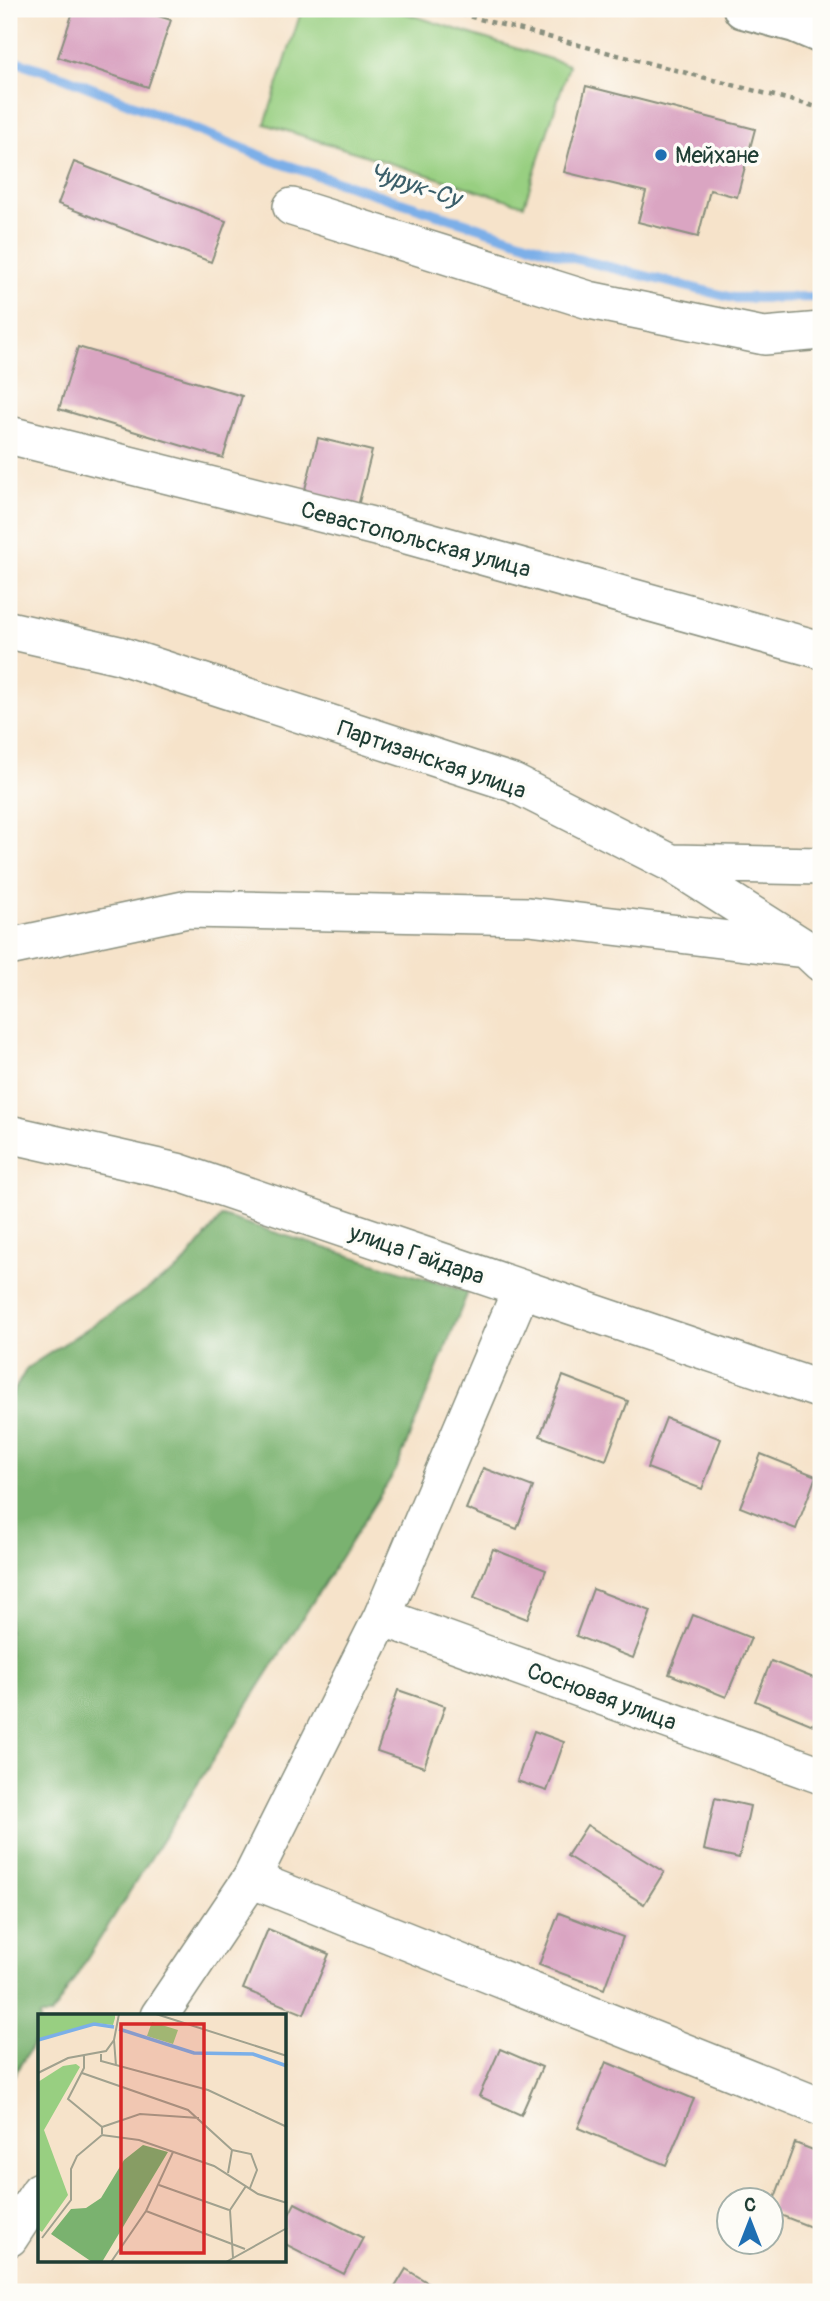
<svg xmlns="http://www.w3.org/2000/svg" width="830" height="2301" font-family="Pangolin,sans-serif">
<rect width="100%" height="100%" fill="#fdfcf7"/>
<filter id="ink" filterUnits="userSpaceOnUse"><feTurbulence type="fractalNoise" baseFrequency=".0143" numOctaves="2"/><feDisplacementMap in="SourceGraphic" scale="14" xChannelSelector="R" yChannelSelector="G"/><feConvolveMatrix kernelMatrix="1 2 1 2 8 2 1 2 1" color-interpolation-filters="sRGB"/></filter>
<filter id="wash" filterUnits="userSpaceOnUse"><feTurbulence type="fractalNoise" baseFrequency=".00686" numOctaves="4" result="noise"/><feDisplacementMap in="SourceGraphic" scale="28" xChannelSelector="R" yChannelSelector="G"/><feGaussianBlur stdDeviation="1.57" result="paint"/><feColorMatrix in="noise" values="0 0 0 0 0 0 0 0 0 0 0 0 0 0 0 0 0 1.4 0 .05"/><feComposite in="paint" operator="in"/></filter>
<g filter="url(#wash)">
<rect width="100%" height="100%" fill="#f6e3ca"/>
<path fill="#98cf81" stroke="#5c865a" stroke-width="2" d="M302,9H392L569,65L524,205L265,124Z"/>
<path fill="#7ab26f" stroke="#4c7852" stroke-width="2" d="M222,1216L468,1292L396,1470L51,2016H40V2033L9,2083V1400L27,1368L180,1268Z"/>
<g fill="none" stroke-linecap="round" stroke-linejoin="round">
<path stroke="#7bafe8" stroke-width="10" d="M9,59L64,77L274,161L573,258L733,298L821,297"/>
</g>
<g id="blocks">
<path fill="#daa5c2" d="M74,9H136L171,20L148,87L58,57Z
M586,86L755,129L737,197L710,190L698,237L638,222L646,192L564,172Z
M74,162L226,221L211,262L58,204Z
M78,347L242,396L223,458L59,409Z
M318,438L372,451L357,510L303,497Z
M563,1376L628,1401L606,1460L540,1436Z
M666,1418L721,1439L702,1489L647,1468Z
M761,1454L816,1476L796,1529L740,1507Z
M483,1468L533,1487L517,1529L466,1509Z
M493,1549L546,1570L527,1619L474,1598Z
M593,1589L651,1611L633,1658L576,1636Z
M693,1615L751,1638L726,1697L669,1674Z
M771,1661L821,1681V1705L813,1725L755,1701Z
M398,1690L445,1706L424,1767L377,1751Z
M534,1731L564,1742L547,1791L517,1781Z
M715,1798L750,1806L739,1858L704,1850Z
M587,1825L664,1872L644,1904L567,1856Z
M559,1913L623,1937L604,1989L539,1965Z
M268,1929L329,1954L304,2014L243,1989Z
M500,2049L542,2067L521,2115L479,2096Z
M606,2062L694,2099L666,2165L578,2128Z
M795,2143L821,2153V2231L770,2211Z
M295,2203L363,2238L344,2274L285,2244V2222Z
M406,2269L443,2292H392Z"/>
</g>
</g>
<g filter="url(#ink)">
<use href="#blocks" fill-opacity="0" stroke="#8a907f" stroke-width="2"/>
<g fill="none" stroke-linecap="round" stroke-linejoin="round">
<g stroke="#8a907f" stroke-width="40">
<path id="minor" d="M292,207L589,300L764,336L821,331
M9,435L396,532L821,650
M9,630L119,655L513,783L671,863L806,949L821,963
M672,863L821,866
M9,947L188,909L529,916L796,948
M9,1134L177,1172L821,1390
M382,1617L821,1775
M251,1879L821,2107
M159,2016L251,1879L382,1617L521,1290
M9,2238L40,2191"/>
</g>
<g stroke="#8a907f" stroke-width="42">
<path id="major" d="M743,9L795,23L821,34"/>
</g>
<path stroke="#8a907f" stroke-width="4.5" stroke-dasharray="5 5" stroke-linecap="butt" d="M441,9L821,108"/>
<use href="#minor" stroke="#fff" stroke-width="37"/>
<use href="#major" stroke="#fff" stroke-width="38"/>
</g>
</g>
<circle fill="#1f6fb2" stroke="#fdfcf7" stroke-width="2.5" cx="661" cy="155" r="7"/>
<g text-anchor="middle" stroke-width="7" stroke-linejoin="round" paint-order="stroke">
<g font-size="23" fill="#1f3d34" stroke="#fdfcf7" text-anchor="start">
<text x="675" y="163">Мейхане</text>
</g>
<g font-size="23" fill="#1f3d34" stroke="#fdfcf7">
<text transform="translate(416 539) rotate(15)" y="8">Севастопольская улица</text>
<text transform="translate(432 759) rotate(19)" y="8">Партизанская улица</text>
<text transform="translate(417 1254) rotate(19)" y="8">улица Гайдара</text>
<text transform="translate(602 1696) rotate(20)" y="8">Сосновая улица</text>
</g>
<g font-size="24" font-style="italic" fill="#3b5f6a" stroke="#fdfcf7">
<text transform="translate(415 185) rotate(18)" y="8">Чурук-Су</text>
</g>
</g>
<g transform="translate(38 2014)">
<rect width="248" height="248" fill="#f6e3ca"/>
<path d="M0,0H77V4L75,11L56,9L0,25ZM114,8L140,16L135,30L109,22ZM38,50L42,53L6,116L30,181L4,218L0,215V68L25,52Z" fill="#98cf81"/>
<path d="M105,131L130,138L64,248H54L13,220L33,195L48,194L63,184L86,146Z" fill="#7ab26f"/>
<path fill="none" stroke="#7bafe8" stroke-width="3.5" d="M81,15L156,39L215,40L249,52M0,26L56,10L76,13"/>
<path fill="none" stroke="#a0a18e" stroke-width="2" d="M118,0L249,42M76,26L78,52M63,40V47L170,76L249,113M46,41V54L30,85L64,113V120M0,59L30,44L68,37L76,26L81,0M44,59L150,96L194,136M64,113L102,100L161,104M190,159L194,136L213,140L219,156L212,174M121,171L191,196M108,197L207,235M4,224L33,186V155L39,142L64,121L101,126L176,152L220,180L249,189M195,244L192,196L208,172M73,248L108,197L135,138M188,248L249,214"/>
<path fill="#d62828" fill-opacity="0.15" stroke="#d62828" stroke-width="3.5" d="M83,10H166V239H83Z"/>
<rect width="248" height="248" fill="none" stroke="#1f3d34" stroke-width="3.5"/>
</g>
<rect width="830" height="2301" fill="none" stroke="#fdfcf7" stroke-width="35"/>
<g transform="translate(750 2221)"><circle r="33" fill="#fdfcf7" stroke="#a4b0a9" stroke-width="2"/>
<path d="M0-5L12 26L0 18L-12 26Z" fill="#1f6fb2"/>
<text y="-10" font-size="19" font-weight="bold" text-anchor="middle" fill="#1f3d34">С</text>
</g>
</svg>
